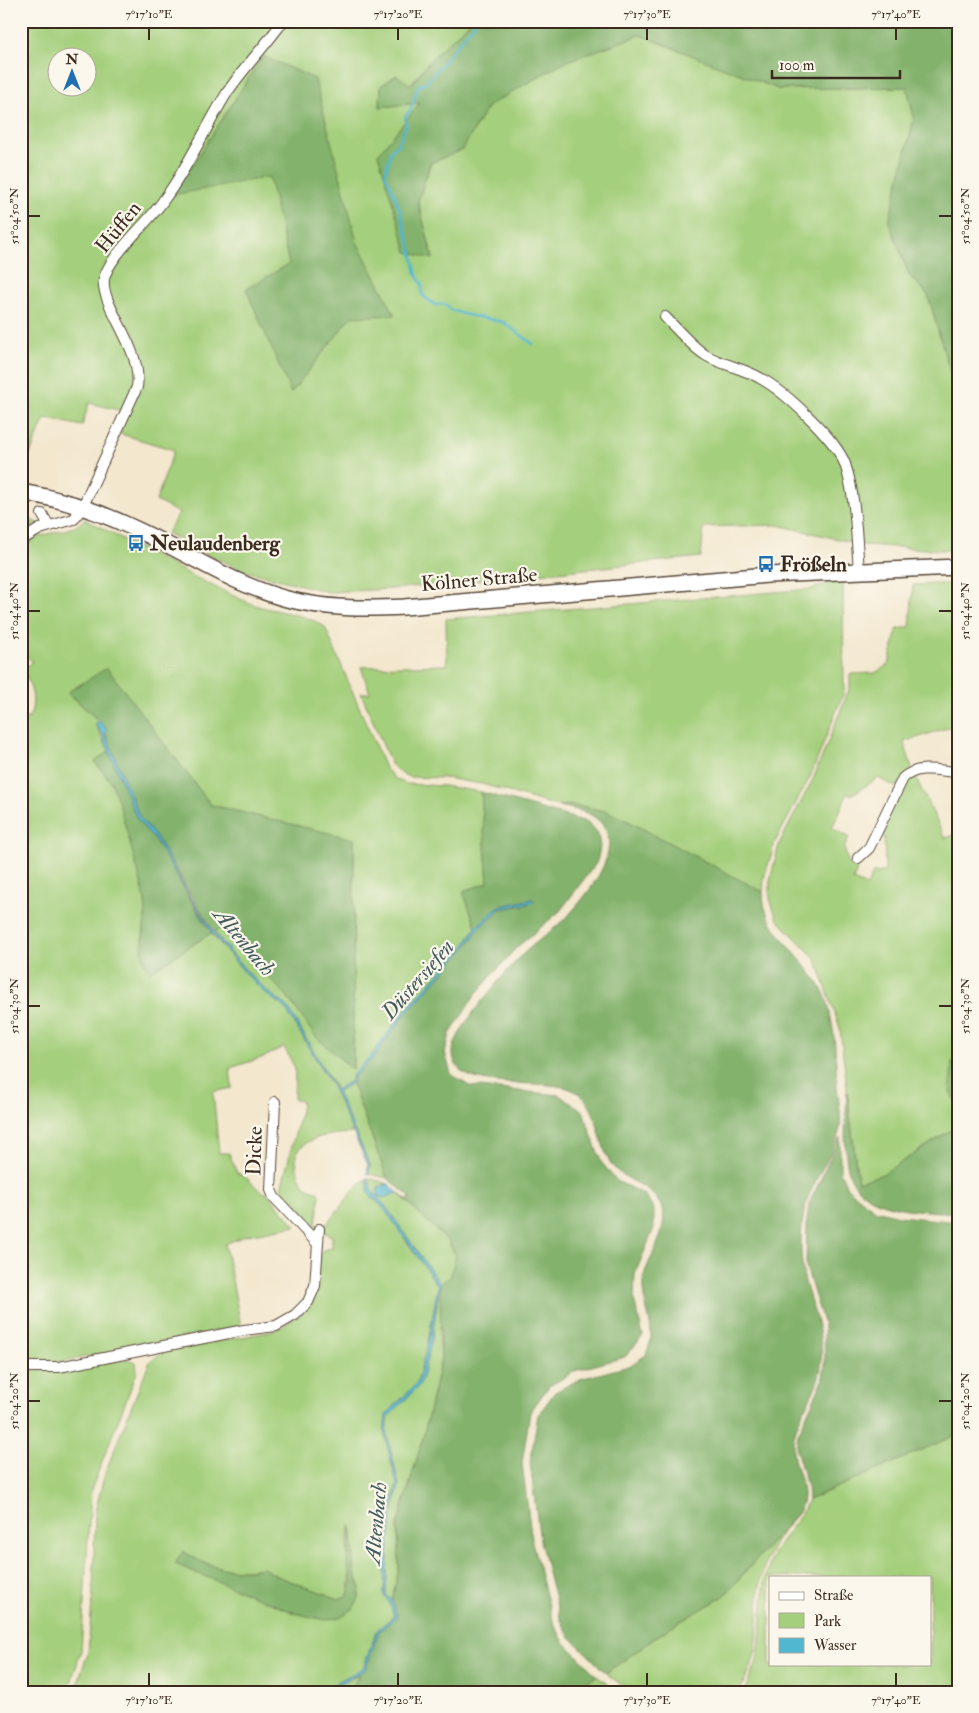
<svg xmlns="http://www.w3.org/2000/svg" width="979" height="1713" font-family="'IM FELL Double Pica',serif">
<rect width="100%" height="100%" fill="#fbf7ec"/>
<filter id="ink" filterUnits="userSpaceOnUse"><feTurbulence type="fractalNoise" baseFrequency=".02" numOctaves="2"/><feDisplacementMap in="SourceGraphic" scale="10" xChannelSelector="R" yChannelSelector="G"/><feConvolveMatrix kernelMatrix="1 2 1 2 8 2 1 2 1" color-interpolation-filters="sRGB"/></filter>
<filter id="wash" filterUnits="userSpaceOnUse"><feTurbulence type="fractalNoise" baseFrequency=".0096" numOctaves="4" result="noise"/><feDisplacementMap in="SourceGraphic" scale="20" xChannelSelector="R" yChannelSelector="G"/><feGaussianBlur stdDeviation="1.12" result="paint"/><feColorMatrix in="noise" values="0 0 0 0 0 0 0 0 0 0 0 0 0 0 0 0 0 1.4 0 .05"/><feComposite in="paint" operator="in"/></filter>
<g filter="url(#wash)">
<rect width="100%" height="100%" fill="#f3e7ce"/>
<path fill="#a4cf7c" stroke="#707c4d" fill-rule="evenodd" d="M21,21H471L433,57L410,85L381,86L380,107L420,103L378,155L433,258L418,201L431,163L462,150L488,106L562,63L640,35L778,89L907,87L914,118L889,222L909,275L928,295L954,386L958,389V551L864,545L777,525L704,527L701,557L393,589L329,592L245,571L204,553L167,533L179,513L156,501L174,450L121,434L123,411L89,403L82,426L45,418L21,476ZM58,58H88V88H58Z
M21,514L39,524L21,534Z
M85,519C139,547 193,578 249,603C272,612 307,613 325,627L385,768L395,779L407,784L444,786L481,792L488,883L463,891L476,927L465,945L403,1012L371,1056L353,1074L351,1081L336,1090L287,1006L268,992L248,973L214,932L219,928L287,996L316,1037L353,1069L354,840L211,805L107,669L68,693L99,721L95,724L109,751L95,762L111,782L119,800L143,890L146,908L143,936L150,972L211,933L246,974L266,994L285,1008L331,1084L353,1133C333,1134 307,1135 296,1154C296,1170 299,1189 318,1191L320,1195L315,1232L311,1233L300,1217L279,1197L301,1110L302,1101L294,1100L295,1068L284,1047L264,1057L230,1068L232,1088L213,1092L219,1153H229L237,1173C250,1177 255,1190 268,1194L296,1226L247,1235L225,1244L241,1326L65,1361L36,1362L21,1360V718H29C37,700 31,686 23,670L32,661L21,652V547L37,537L75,527Z
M843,579L844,692L811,775L775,842L764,878L763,892L624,819L587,807L557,806L482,784L445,778L409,777L399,772L391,764L361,693H370L361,667L447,665L446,619L811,589Z
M958,583V705L953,726L904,742L912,768L896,787L878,778L851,795L848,793L832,828L849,837L844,848L849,865L857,870L853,880L867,886L873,873L885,872L884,824L904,784L914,774L945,838L958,834V1060L952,1062V1098L958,1103V1126L881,1175L858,1182L840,1028L816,959L777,919L770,899V880L779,844L814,777L850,687V674L875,673L889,664L897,629L910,627L913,585Z
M352,1083L387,1178L369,1174L370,1165L337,1092Z
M367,1178L368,1192L385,1210L438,1286L428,1343L417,1383L386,1415L384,1432L397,1485L391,1509L385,1556L384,1595L389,1602L394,1616L377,1630L363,1668L319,1692H75L88,1652L93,1590L95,1512L105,1473L149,1363L162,1352L263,1333L280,1328L305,1311L320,1254L323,1250L332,1248V1236L321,1231L358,1185ZM351,1526L355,1574L360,1586L325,1620L295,1613L176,1564L183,1551C205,1567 236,1574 263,1568L279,1577L339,1599L348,1595C355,1573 342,1549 351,1526Z
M369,1178L389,1184L381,1185L377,1191L398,1193L448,1241L456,1256L439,1331L441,1358L424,1434L398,1524L399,1568L392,1601L386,1594L388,1556L393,1510L399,1485L386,1431L389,1416L420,1385L431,1343L440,1284L387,1208L371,1190Z
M127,1359L136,1362L137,1372L91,1490L81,1651L68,1692H21V1370H66Z
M958,1434V1692H819L806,1687L786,1692H744L756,1664L759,1649L765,1580L768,1569L774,1552L804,1509L808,1500ZM770,1577H930V1664H770Z
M798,1512C781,1532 766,1553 761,1579C756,1607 761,1637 752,1664C749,1673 744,1683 739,1692H630L606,1673L669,1628L724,1596Z
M360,1675L348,1692H325Z
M597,1676L618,1692H565Z"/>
<path fill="#83b26c" stroke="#5f6e45" d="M471,21H958V389L954,387L928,295L909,275L889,222L914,118L907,87L778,89L640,35L562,63L488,106L462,150L430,163L418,202L433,259L407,252L378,154L420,103L380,107L381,86L396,75L411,85L433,57Z
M263,56L315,79L357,242L395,315L351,317L291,393L246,289L289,264L269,177L173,195Z
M107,668L211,805L354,839L353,1070L316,1037L287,996L220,929L214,932L157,838L140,818L105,733L108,730L68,692Z
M109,751L137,819L155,840L211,933L150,972L145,965L142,952L146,908L143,890L118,800L111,782L95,762Z
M481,792L587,822L598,833L600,847L597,862L560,911L516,948L475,995L450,1034L445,1053L451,1074L469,1086L559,1095L583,1111L601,1162L617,1181L645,1195L654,1209V1228L635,1274L634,1299L643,1336L625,1357L577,1370L549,1386L530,1412L522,1463L532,1542L553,1621L563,1641L597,1676L565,1692H348L360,1675L349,1678L365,1670L379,1631L397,1617L392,1601L399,1568L398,1524L424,1434L441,1359L440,1284L450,1277L456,1256L448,1241L396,1191L408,1201L410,1197L387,1178L352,1083L354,1076L373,1058L405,1014L467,946L478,929L500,909L526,905L532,899L498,907L476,927L463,891L488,883Z
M573,805L606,811L624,819L763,892C761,929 808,960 824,993C829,1004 831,1018 833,1030C836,1048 836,1068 837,1086C838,1099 842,1115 840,1128C833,1160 807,1184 803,1218C800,1238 800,1261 805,1282C813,1311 824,1334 821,1366C818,1395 793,1418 793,1447C792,1470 812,1490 798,1512L724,1596L669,1628L606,1673L569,1636L560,1618L540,1541L530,1463L538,1415L555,1392L580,1379L629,1366L646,1355C647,1350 651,1343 651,1337C652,1316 639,1296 644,1275C650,1256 672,1224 660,1204C646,1179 617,1182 607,1156C598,1136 597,1106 578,1093C550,1073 455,1099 453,1053C452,1031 506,972 522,955C536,941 553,931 567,917C588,894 634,840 591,815C582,810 568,808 557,806Z
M958,1060V1103L950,1092L952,1062Z
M847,1092L858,1182L881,1175L958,1126V1213C923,1210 857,1213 848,1169C843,1145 846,1117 847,1092Z
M840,1137V1171L847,1188L875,1210L899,1216L958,1222V1434L808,1500L807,1486L796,1449L798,1434L822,1382L825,1366L824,1325L806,1267L807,1220L809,1204Z
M351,1525L355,1573L360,1586L359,1598L353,1609L340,1617L325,1620L295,1613L175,1564L183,1551C205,1567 236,1574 263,1568L279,1577L339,1599L348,1595L352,1581L347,1564Z"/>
<path fill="#51b6d0" stroke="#467077" d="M99,721L108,731L105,733L140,818L157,838L192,899L214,932L248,973L268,992L287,1006L336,1090L351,1081L353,1074L371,1056L403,1012L465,945L476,927L498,907L533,899L534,902L500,909L478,929L467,946L405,1014L373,1058L354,1076L352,1083L337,1092L370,1165L369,1174H367L368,1165L331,1084L285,1008L266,994L246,974L212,933L155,840L137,819L102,734L95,724Z
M367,1178H369L371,1190L387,1208L440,1284L431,1343L420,1385L389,1416L386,1431L399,1485L393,1510L388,1556L386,1594L392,1601L397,1617L379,1631L365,1670L325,1692H319L363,1668L377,1630L394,1616L389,1602L384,1595L385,1556L391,1509L397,1485L384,1432L386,1415L417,1383L428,1343L438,1286L385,1210L368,1192Z
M389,1184L398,1193L383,1198L378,1196V1188Z"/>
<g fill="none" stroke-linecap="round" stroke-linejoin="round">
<path stroke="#51b6d0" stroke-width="2.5" d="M477,21L427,82L418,86L412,107L405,117L406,126L398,144L391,150L385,175C396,191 409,241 414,262C416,271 415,276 422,283V295L435,305L445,304L451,310L463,314L503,322L533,344"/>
</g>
</g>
<g filter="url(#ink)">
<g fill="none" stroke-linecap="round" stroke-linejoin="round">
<g stroke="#574638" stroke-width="12">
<path id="street" d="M665,317C676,328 694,349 707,356C723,365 743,368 760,378C784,391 835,438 845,464C856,497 856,535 859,570
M42,514L49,526
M21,540L40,529L74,519L83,506L137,387C143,348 100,306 104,279C108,257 149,222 163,201C187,169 204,131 225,96C241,70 265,47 283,21
M858,858L869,848L903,778C919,764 938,771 958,772
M275,1102L271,1190L274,1197L317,1243
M21,1367H59L244,1330L276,1326L295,1315L308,1302L315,1286L319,1229"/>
</g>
<g stroke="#574638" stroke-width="18">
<path id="primary" d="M21,492C63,499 101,512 140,531C189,554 234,585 287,599C326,609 365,609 404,607L768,575L958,567"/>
</g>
<use href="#street" stroke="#fff" stroke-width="10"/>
<use href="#primary" stroke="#fff" stroke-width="15"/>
</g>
</g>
<path fill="none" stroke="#3b2a1e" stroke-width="2" d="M149,28V40M398,28V40M647,28V40M896,28V40M28,216H40M939,216H952M28,611H40M939,611H952M28,1006H40M939,1006H952M28,1401H40M939,1401H952M149,1673V1686M398,1673V1686M647,1673V1686M896,1673V1686"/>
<defs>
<g id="bus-bare" transform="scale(1.35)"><path d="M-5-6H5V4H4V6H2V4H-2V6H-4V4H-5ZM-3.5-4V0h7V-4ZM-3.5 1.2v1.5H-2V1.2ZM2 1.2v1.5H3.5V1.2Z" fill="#1f6fb2" stroke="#fbf7ec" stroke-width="2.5" paint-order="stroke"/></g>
</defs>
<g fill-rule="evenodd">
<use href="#bus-bare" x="136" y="543"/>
<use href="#bus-bare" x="766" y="564"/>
</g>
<g text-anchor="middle" stroke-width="4.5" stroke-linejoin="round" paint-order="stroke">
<g font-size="21" fill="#3b2a1e" stroke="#fbf7ec">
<text transform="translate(118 227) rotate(-51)" y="7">Hüffen</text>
<text transform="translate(479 579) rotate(-5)" y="7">Kölner Straße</text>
<text transform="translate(254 1151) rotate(-88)" y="7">Dicke</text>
</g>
<g font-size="21" font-weight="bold" fill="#3b2a1e" stroke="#fbf7ec" text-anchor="start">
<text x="150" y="550">Neulaudenberg</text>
<text x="780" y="571">Frößeln</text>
</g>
<g font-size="22" font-style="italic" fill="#435b5c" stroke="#fbf7ec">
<text transform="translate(245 941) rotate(50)" y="8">Altenbach</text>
<text transform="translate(417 979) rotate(-49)" y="8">Düstersiefen</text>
<text transform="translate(375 1523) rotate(-85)" y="8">Altenbach</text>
</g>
</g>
<rect width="979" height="1713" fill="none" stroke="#fbf7ec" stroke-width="55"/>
<rect x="769" y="1576" width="162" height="90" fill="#fbf7ec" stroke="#aea59a"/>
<rect x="779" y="1592" width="25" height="8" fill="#ffffff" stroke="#aea59a"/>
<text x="814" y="1600" font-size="15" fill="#3b2a1e">Straße</text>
<rect x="779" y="1613" width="25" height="15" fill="#a4cf7c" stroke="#aea59a"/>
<text x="814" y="1626" font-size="15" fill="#3b2a1e">Park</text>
<rect x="779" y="1638" width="25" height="15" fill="#51b6d0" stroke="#aea59a"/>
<text x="814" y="1650" font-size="15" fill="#3b2a1e">Wasser</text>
<g transform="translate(72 72)"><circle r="24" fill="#fbf7ec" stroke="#aea59a"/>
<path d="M0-4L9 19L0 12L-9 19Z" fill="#1f6fb2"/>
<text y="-8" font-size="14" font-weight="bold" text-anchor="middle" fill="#3b2a1e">N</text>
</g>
<path d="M772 70v8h128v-8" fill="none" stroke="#3b2a1e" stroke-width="2.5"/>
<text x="779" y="70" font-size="15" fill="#3b2a1e" stroke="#fbf7ec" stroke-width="4" paint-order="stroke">100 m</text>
<rect x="28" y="28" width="924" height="1658" fill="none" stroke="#3b2a1e" stroke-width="2"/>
<g font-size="12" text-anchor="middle" fill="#3b2a1e">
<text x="149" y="18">7°17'10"E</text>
<text x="398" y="18">7°17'20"E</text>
<text x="647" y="18">7°17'30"E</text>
<text x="896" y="18">7°17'40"E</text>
<text transform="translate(14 216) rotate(-90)" y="4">51°04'50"N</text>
<text transform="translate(965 216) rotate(-90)" y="4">51°04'50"N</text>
<text transform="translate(14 611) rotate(-90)" y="4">51°04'40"N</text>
<text transform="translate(965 611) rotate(-90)" y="4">51°04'40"N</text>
<text transform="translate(14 1006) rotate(-90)" y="4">51°04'30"N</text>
<text transform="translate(965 1006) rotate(-90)" y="4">51°04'30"N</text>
<text transform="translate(14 1401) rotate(-90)" y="4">51°04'20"N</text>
<text transform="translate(965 1401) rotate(-90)" y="4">51°04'20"N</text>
<text x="149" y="1704">7°17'10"E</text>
<text x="398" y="1704">7°17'20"E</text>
<text x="647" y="1704">7°17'30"E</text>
<text x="896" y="1704">7°17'40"E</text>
</g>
</svg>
